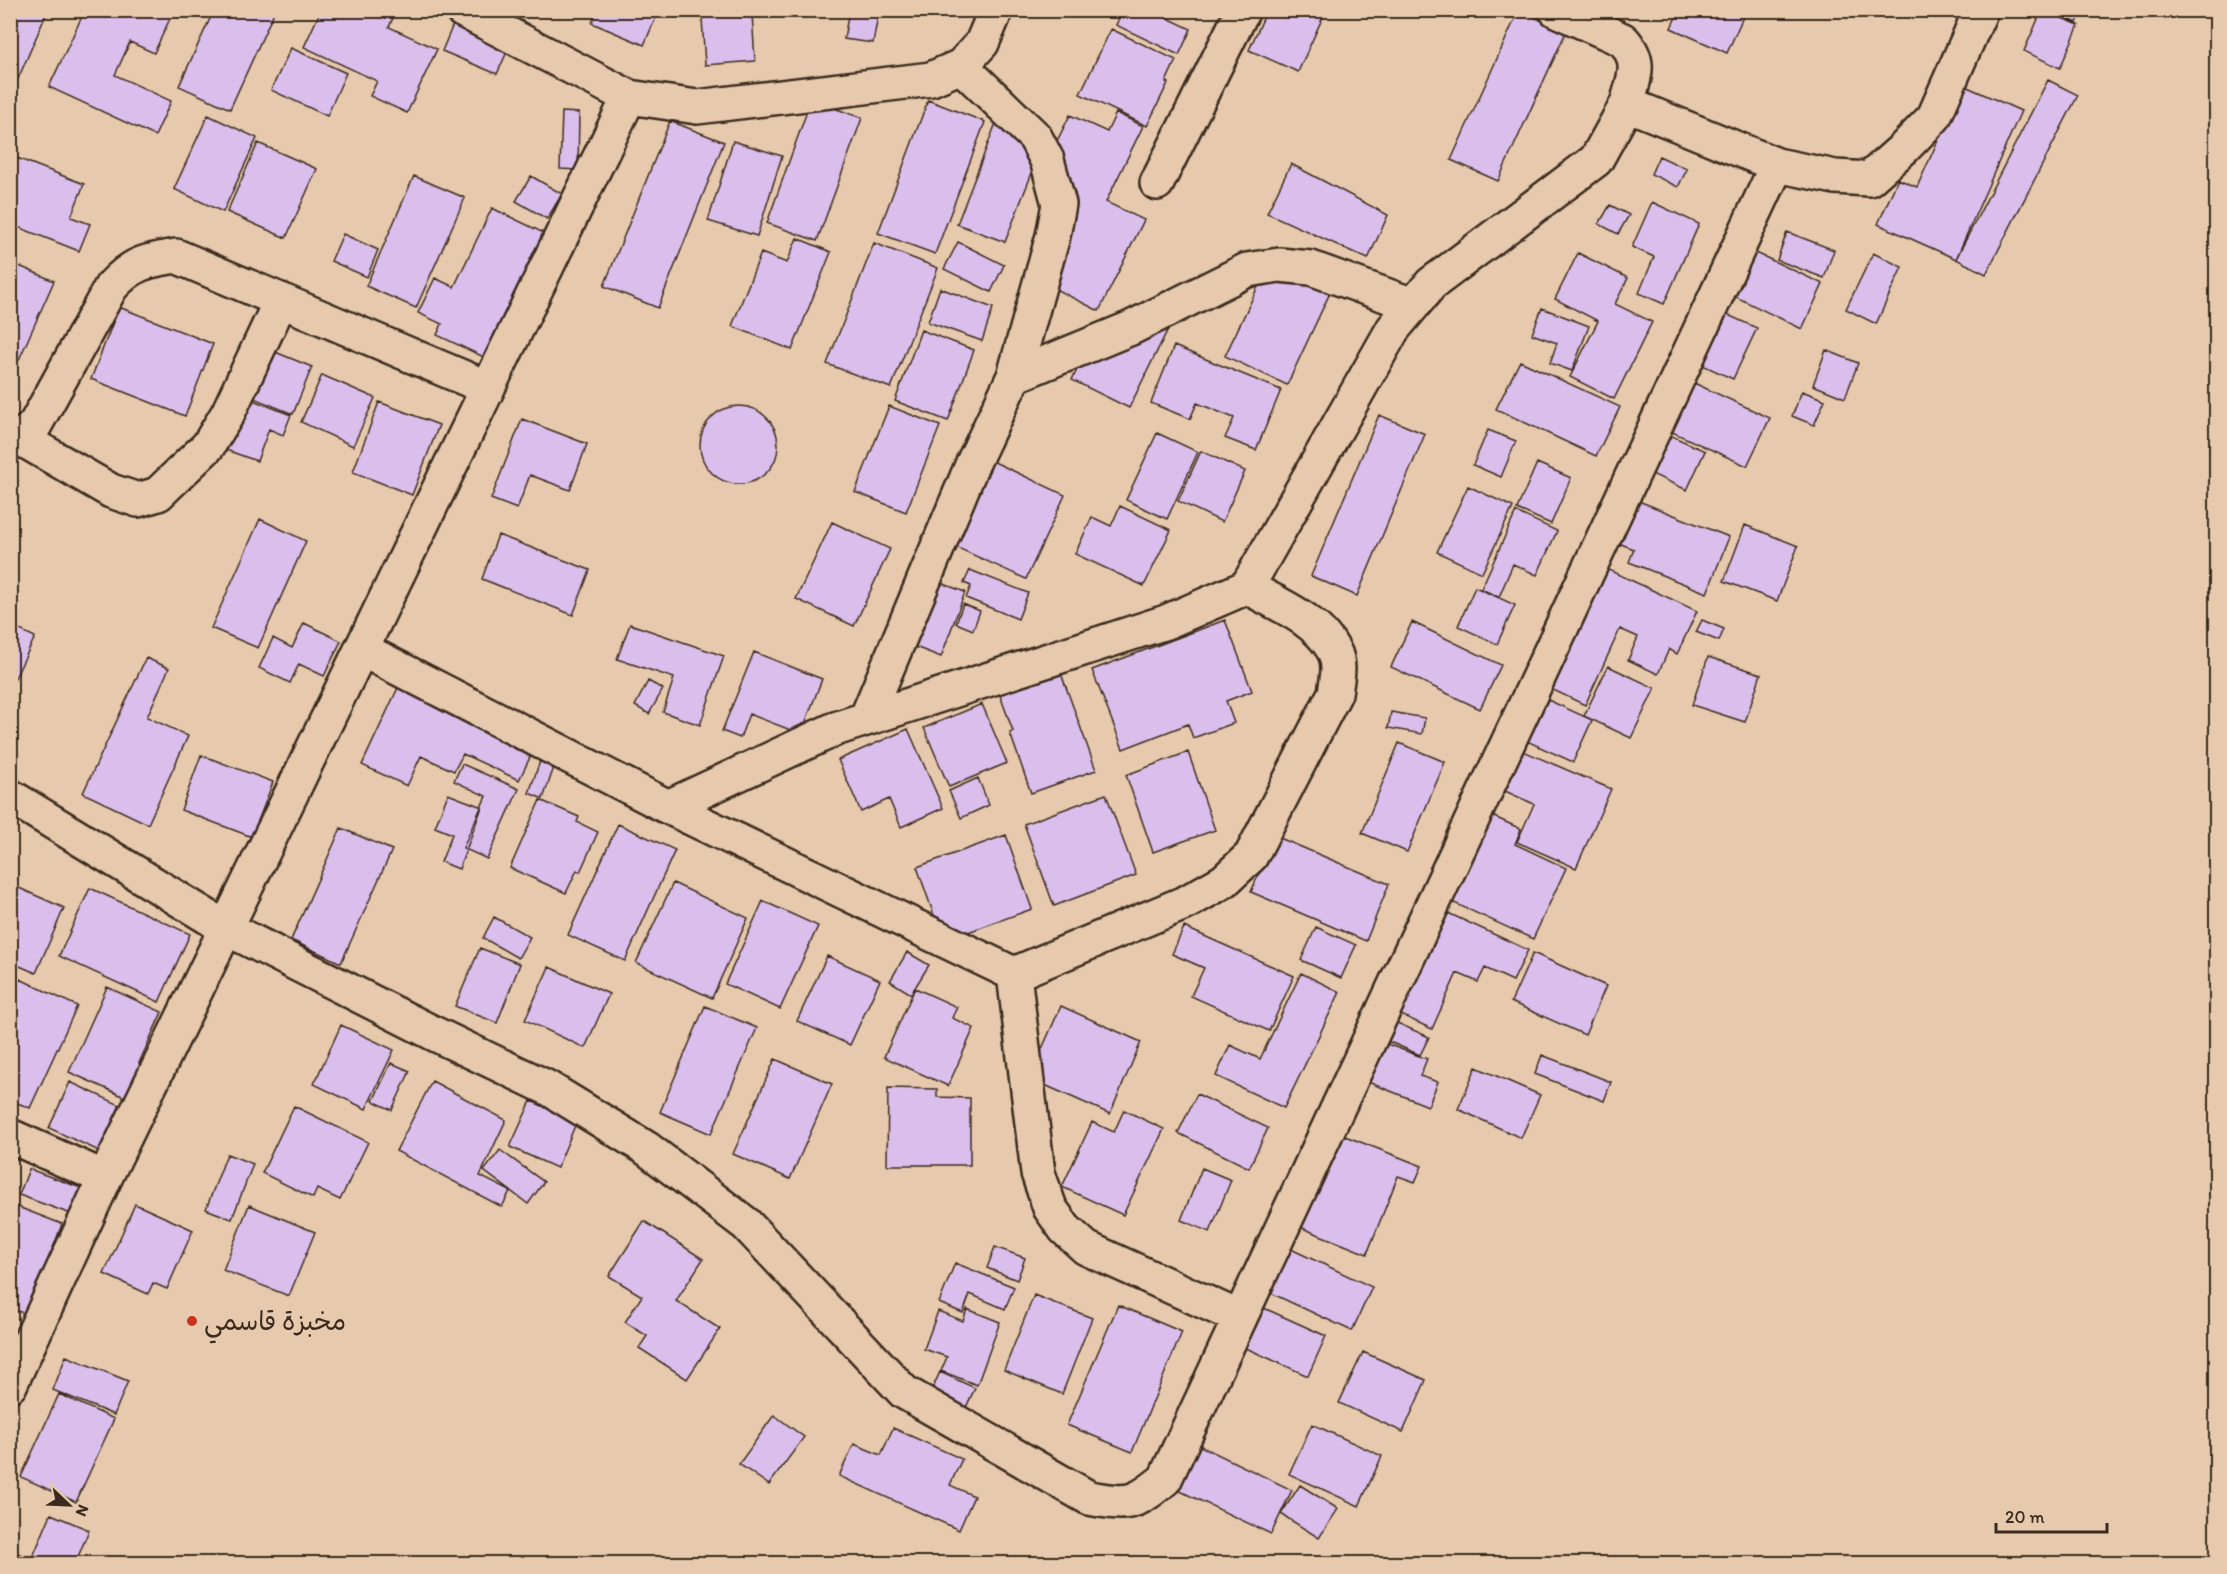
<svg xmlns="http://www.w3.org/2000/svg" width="2227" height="1574" font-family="Itim,'Playpen Sans Arabic',sans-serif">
<rect width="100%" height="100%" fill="#e7caae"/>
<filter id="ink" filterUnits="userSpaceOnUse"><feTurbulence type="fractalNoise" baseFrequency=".0167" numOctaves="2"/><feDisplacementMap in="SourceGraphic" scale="12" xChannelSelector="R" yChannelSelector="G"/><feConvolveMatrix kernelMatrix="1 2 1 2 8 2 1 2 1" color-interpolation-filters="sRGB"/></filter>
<g filter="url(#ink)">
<path fill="#dabfed" stroke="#3b2a1e" stroke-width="1.5" d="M10,10H48L14,88L10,87Z
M85,10H174L154,53L130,42L115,75L171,101L155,136L49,87Z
M214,10H275L230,109L179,86Z
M321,10H394L396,11L389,27L437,49L407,113L370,96L377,81L304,47Z
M459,10L515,34L497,74L442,51Z
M597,10H659L644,45L592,23Z
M755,10H814V12L755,13Z
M849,10H879L873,43L844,39Z
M1123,10H1151L1191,29L1179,55L1116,25Z
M1267,10H1326L1298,72L1249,50Z
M1519,10L1566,32L1498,181L1451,160Z
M1679,10H1746L1727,53L1671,28Z
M2042,10L2079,25L2060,68L2024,51Z
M2050,10H2082L2077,23Z
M752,14L755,61L705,65L702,18Z
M1111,29L1176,60L1166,82L1168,83L1147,126L1080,94Z
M291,48L346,73L327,116L271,90Z
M2048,80L2078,95L1986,274L1956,259Z
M1963,85L2021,111L1956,259L1878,224L1898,179L1917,187Z
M811,100L862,118L817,241L767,223Z
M928,100L985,122L935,254L878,233Z
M562,112L579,113L578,170L560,169Z
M1116,113L1143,126L1106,202L1144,220L1099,311L1027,275L1071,185L1042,171L1070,115L1107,132Z
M208,115L257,138L223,212L174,189Z
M670,121L724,142L658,308L604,286Z
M996,123L1044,142L1005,242L957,224Z
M733,141L782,156L757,236L708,221Z
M258,143L317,169L286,238L227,212Z
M1659,156L1687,169L1678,187L1651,174Z
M17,158L84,184L71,217L90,224L79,251L10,224V175Z
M1291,164L1388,215L1368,259L1267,213Z
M414,176L465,198L416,308L366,286Z
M531,176L562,194L547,219L516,201Z
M1652,202L1699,224L1664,304L1639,293L1654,257L1632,247Z
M1610,205L1629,215L1618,234L1599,224Z
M492,208L548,235L488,359L437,335L442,324L418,313L435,278L454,287Z
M1787,232L1834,250L1824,278L1777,260Z
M343,234L378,250L367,277L331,261Z
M797,238L831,252L792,350L732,326L761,253L787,263Z
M958,242L1004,265L991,292L944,269Z
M874,243L938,268L891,388L827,364Z
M1754,252L1823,284L1802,329L1734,296Z
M1274,253L1335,282L1287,385L1225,356Z
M1578,253L1628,278L1615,304L1652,322L1614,399L1570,377L1598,321L1555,299Z
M1873,253L1902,267L1876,324L1846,309Z
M10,262L54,281L10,380Z
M940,288L993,308L982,341L928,322Z
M119,307L213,344L185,416L91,379Z
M1542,308L1589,326L1572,371L1550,363L1557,343L1532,334Z
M1719,311L1757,328L1733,379L1696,362Z
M1141,318L1167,331L1129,408L1072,380L1096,330Z
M921,330L974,350L948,421L895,401Z
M258,345L312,367L293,414L239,392Z
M1174,346L1281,390L1256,450L1225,438L1234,418L1197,403L1190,419L1151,403Z
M1826,350L1858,363L1845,398L1813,385Z
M1520,361L1620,407L1596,456L1496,409Z
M322,375L375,398L353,446L301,422Z
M1681,377L1770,418L1747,466L1659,426Z
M230,391L291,415L283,435L269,429L257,461L212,445Z
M1802,391L1825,400L1814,425L1792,416Z
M379,402L439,425L412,495L353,472Z
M700 445a39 39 0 1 1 78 0a39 39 0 1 1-78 0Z
M889,406L940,426L906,512L855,492Z
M1379,415L1425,434L1357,596L1311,576Z
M522,419L587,444L570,490L530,475L517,509L491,499Z
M1488,430L1516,441L1501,477L1473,465Z
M1663,432L1705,451L1687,490L1645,471Z
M1157,433L1198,452L1167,519L1126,500Z
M1201,451L1245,471L1222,522L1178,501Z
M977,454L1065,495L1026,579L938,539Z
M1537,463L1571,478L1551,524L1517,509Z
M1468,486L1513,507L1482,573L1437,552Z
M1626,496L1729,537L1707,593L1629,562L1634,549L1608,539Z
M1120,506L1171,530L1144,586L1075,554L1092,517L1111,526Z
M1516,512L1557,531L1537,575L1513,564L1499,597L1481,589Z
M260,519L306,541L258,648L211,628Z
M832,522L890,549L854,626L796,599Z
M1745,525L1798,546L1777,601L1724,581Z
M498,535L590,570L573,615L482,579Z
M1605,568L1697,611L1677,654L1669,649L1658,674L1628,660L1638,637L1620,629L1585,705L1549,688Z
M970,570L1028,593L1018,619L966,598L971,586L964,583Z
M917,574L965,592L941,657L892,638Z
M1475,587L1515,605L1497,644L1458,626Z
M963,604L980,611L973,630L956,623Z
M1225,620L1252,691L1226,701L1234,723L1193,738L1188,724L1123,749L1092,670Z
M1702,620L1724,629L1719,641L1696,632Z
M1412,622L1501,665L1480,709L1391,667Z
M304,623L341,641L324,676L299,664L290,683L259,668L273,638L292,648Z
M630,624L724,656L700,725L663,712L674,678L617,659Z
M10,625L35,637L10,688Z
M754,652L822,679L801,734L749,714L740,738L722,731Z
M1708,657L1761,674L1745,722L1692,705Z
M146,658L169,668L147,717L188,736L148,824L83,793Z
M1058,665L1096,770L1031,793L1010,733L1013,731L997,687Z
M1608,666L1655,688L1631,738L1584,716Z
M403,677L535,747L519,780L463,754L454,771L421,756L407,786L362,765Z
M648,681L663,689L649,714L635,706Z
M1535,694L1592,720L1573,762L1516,736Z
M982,704L1007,763L949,787L924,728Z
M1391,712L1425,718L1422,734L1388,728Z
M908,729L943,808L901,827L889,799L861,812L838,760Z
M1399,743L1445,762L1407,852L1362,833Z
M1514,747L1611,789L1576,868L1517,842L1534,804L1496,787Z
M1188,752L1215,830L1153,852L1126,775Z
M201,755L273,782L252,837L181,810Z
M540,761L554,767L543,799L529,793Z
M462,764L519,789L487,859L463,848L486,796L454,781Z
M978,778L989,805L961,818L949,791Z
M448,794L482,807L459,869L441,862L452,834L435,827Z
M1106,794L1136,875L1054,906L1024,824Z
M540,800L579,817L577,822L598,832L580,872L577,870L566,893L510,868Z
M1481,811L1521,829L1515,844L1566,868L1533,939L1441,897Z
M618,824L675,850L625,961L568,935Z
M341,828L392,850L341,963L291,940Z
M1006,835L1032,909L943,941L917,867Z
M1275,836L1389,884L1366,941L1251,892Z
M673,883L748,918L712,998L636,963Z
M10,884L64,908L36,973L10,962Z
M90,888L190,934L159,1002L59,956Z
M763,901L818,926L780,1009L725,984Z
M1433,906L1528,950L1513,981L1485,968L1478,982L1457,973L1432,1029L1386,1008Z
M494,917L530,937L518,958L483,938Z
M1184,927L1294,976L1269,1031L1191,996L1204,968L1172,954Z
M1316,927L1356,945L1341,978L1301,960Z
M480,948L520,964L497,1023L455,1006Z
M907,952L929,965L911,994L890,981Z
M1533,953L1606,986L1585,1035L1511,1002Z
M827,956L880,980L850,1045L797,1021Z
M549,967L609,994L585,1048L525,1020Z
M1301,973L1340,992L1284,1108L1216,1076L1230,1045L1260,1059Z
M20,979L77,1006L30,1108L10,1100V1000Z
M107,987L162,1012L139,1063L142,1064L127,1098L69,1072Z
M915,988L957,1007L952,1018L974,1028L948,1086L884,1057Z
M705,1006L757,1028L711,1134L660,1112Z
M1061,1006L1141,1042L1110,1114L1029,1078Z
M1386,1018L1429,1037L1420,1055L1378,1037Z
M341,1025L394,1050L366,1109L314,1084Z
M1379,1041L1427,1059L1420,1076L1438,1082L1428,1106L1363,1080Z
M1542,1055L1611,1082L1604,1101L1535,1074Z
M775,1059L832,1084L790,1179L733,1154Z
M391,1063L410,1071L392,1110L373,1101Z
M1476,1067L1540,1095L1521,1138L1458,1109Z
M432,1081L506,1120L480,1176L510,1191L502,1207L396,1151Z
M70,1082L120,1105L99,1151L49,1128Z
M888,1088L937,1089V1097L970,1098V1165H887Z
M1197,1094L1268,1128L1249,1168L1178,1133Z
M531,1101L577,1121L557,1168L510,1147Z
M294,1106L368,1142L340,1200L317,1189L313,1198L262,1173Z
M1124,1110L1164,1129L1123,1215L1062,1187L1092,1122L1114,1132Z
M1327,1129L1422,1166L1415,1182L1398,1176L1367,1254L1290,1223Z
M500,1150L544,1182L528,1204L484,1171Z
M227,1154L253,1164L232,1219L206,1209Z
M1202,1168L1231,1180L1210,1232L1181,1220Z
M29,1169L81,1188L71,1214L19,1195Z
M10,1204L62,1224L28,1315L10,1308Z
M135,1204L193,1230L167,1289L153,1283L148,1294L104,1274Z
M249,1205L315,1232L289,1296L223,1270Z
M644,1221L703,1259L676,1301L720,1329L687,1379L639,1348L647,1336L625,1322L642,1296L609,1276Z
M1278,1243L1372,1287L1352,1331L1258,1287Z
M995,1247L1025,1258L1017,1280L987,1268Z
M955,1263L1014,1287L1005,1309L970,1294L963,1313L939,1303Z
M1034,1295L1092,1318L1062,1394L1004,1370Z
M1255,1304L1326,1336L1308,1376L1237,1344Z
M1118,1305L1182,1332L1132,1452L1067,1425Z
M967,1309L1000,1322L977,1385L941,1371L947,1357L924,1349L938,1311L963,1321Z
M1363,1352L1426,1380L1403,1432L1339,1403Z
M66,1356L128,1381L114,1415L53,1390Z
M940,1372L975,1388L962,1416L927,1400Z
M59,1394L114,1419L76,1502L21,1477Z
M774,1415L804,1437L769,1485L739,1464Z
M1312,1424L1382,1456L1359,1506L1289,1474Z
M893,1428L962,1459L950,1485L974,1496L959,1530L839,1476L854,1444L881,1455Z
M1186,1439L1292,1490L1271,1534L1165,1484Z
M1300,1485L1338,1509L1319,1538L1281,1514Z
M51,1514L89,1530L75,1564H10V1550L32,1559Z"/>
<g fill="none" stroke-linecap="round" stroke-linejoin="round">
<g stroke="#3b2a1e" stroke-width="38">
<path id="minor" d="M462,10L629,97L697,107L931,79L961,66L982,43L996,10
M1556,10L1623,40C1643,62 1634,78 1627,104
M1157,183L1243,10
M1014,376L1131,328L1247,270L1279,265L1311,268L1413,305
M20,438L111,491L138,500L158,494L208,446L228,413L281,300
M10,439L20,438L35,425L111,287C133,263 145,261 176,256L488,388
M361,649L668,807L1014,974L1038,1173L1050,1208L1065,1229L1086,1248L1238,1317
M866,719L972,465L1014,376L1053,236L1059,204L1047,160L1035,137L961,66
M10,796L226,928L435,1034L548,1088L646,1148L746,1224L904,1392L1089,1498C1128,1505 1134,1505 1165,1479L1777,165
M668,807L835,729L1166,622L1247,587L1393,329L1431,284L1596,160L1627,104L1777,165L1835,177L1869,179L1904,148L1934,117L1981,10
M1014,974L1187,902L1224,881L1251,856L1335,693C1337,679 1341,664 1334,651C1317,619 1277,604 1247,587
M10,1136L105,1178
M10,1385L105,1178L629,97"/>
</g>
<use href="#minor" stroke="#e7caae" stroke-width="33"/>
</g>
</g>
<circle fill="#c8321e" stroke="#e7caae" stroke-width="2" cx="192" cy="1321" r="6"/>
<g text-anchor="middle" stroke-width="6" stroke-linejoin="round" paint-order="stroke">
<g font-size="26" fill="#3b2a1e" stroke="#e7caae" text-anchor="start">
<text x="204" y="1330">مخبزة قاسمي</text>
</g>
</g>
<rect width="2227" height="1574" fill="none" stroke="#e7caae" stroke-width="36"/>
<rect x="18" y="18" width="2191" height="1538" fill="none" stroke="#3b2a1e" stroke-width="2" filter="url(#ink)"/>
<g transform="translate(69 1505) rotate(113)" stroke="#e7caae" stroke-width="4.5" paint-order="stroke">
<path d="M0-4.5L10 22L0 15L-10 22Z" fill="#3b2a1e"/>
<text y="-9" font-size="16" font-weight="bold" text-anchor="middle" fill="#3b2a1e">N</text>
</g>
<path d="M1996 1523v9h111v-9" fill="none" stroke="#3b2a1e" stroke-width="3"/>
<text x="2005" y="1523" font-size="18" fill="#3b2a1e" stroke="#e7caae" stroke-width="4.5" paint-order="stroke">20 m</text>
</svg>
